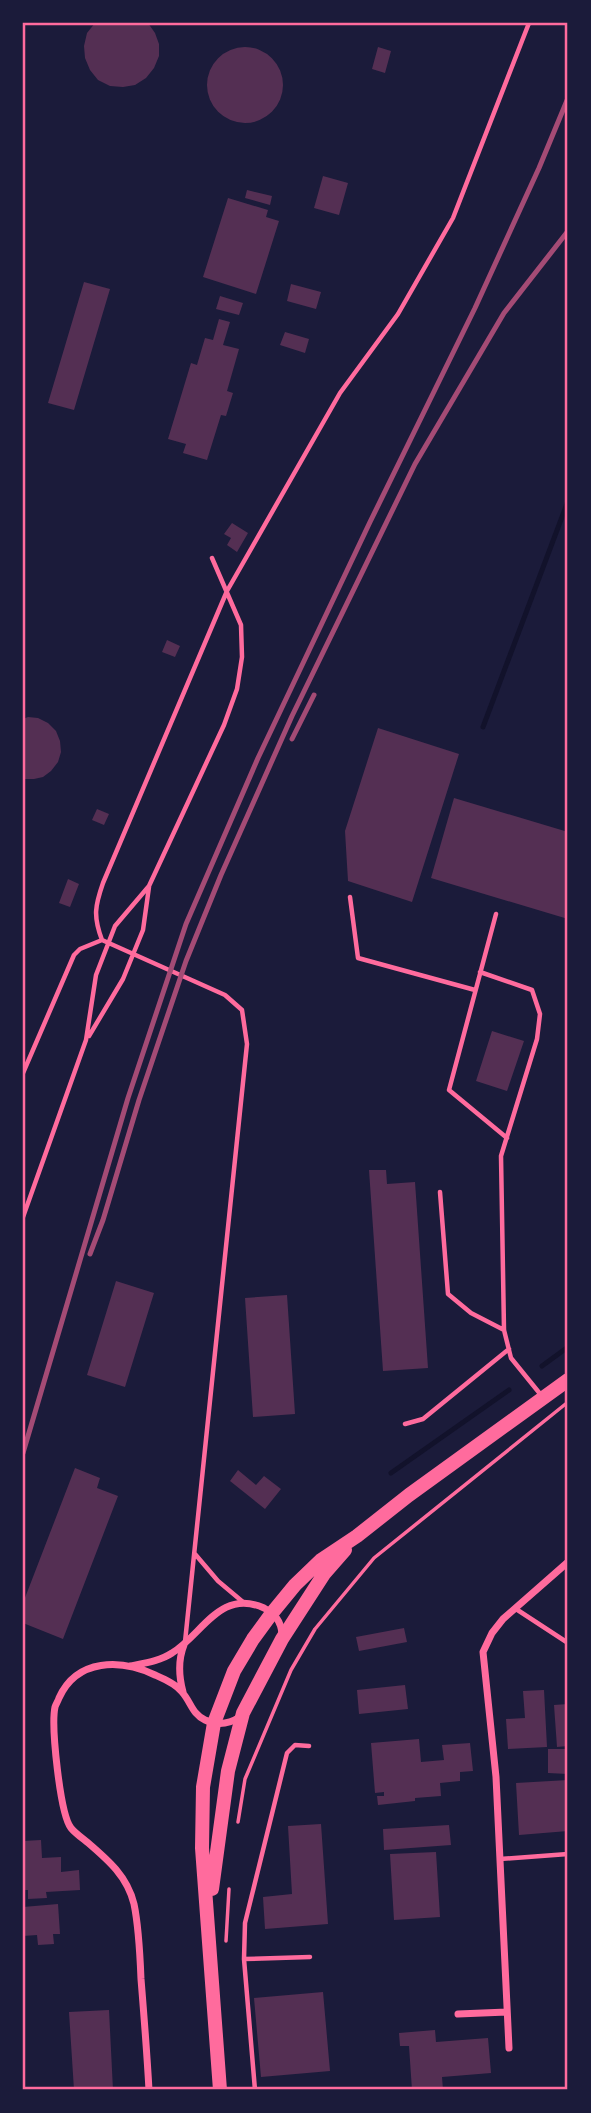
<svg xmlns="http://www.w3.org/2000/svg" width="591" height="2113" font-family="'IBM Plex Serif',serif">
<rect width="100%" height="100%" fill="#1b1b3a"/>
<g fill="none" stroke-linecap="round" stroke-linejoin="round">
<path stroke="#12122b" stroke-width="5" d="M483,727L568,501
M542,1366L568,1347
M391,1473L509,1390"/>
</g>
<path fill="#542f53" d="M95,23H148L155,33L159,44V56L154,68L146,78L135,85L123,87L110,86L98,80L90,70L85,58L84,46L87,33Z
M378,47L391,51L385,73L372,69Z
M207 85a38 38 0 1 1 76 0a38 38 0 1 1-76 0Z
M323,176L348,183L339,215L314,208Z
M247,190L272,196L270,205L245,198Z
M228,198L268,210L266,217L279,221L256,294L203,277Z
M84,282L110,289L74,410L48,403Z
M291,284L321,292L316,309L287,301Z
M220,296L243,303L239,315L216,309Z
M219,319L230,322L223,345L239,349L227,391L233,393L226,416L221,415L207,460L183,453L186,444L168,439L191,363L197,365L205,338L213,340Z
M285,332L309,339L305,353L280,345Z
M232,523L248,533L237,552L227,545L231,538L224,534Z
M167,640L180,646L175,657L162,652Z
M28,717L38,718L48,723L56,731L60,741L61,752L58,762L51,771L43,777L34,779H23V719Z
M378,728L459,754L412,902L348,881L345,831Z
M454,798L568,832V919L431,878Z
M97,809L109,814L104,825L92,820Z
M68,879L79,884L70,907L59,903Z
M492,1031L524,1041L507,1091L476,1081Z
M369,1170H386L387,1184L415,1182L428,1368L383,1371Z
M116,1281L154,1293L125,1387L87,1375Z
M287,1295L295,1414L253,1417L245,1298Z
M75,1468L100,1478L97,1488L118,1496L63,1639L23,1623V1603Z
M238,1470L256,1485L264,1476L281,1489L265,1509L230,1481Z
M404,1628L407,1642L359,1651L356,1637Z
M405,1685L408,1709L359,1714L357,1690Z
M544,1690L547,1747L508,1749L506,1719L525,1718L523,1691Z
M568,1704V1746L557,1747L554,1705Z
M419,1739L421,1762L444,1760L442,1745L470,1743L473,1771L460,1772V1781L440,1783L441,1796L415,1798V1801L378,1805L377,1796H384V1792L375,1793L371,1743Z
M548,1749H568V1774L548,1773Z
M568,1780V1831L519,1835L516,1783Z
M321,1824L328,1924L265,1929L263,1897L292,1894L288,1826Z
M449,1825L451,1845L384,1850L383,1829Z
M41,1840L42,1858L61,1857V1872L79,1870L80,1890L46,1892L47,1898L28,1899V1890H23V1841Z
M436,1852L440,1917L394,1920L390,1854Z
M58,1904L60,1934H53L54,1944L38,1945L37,1935L23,1936V1907Z
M323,1992L330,2071L261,2077L254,1998Z
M109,2010L113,2090H74L69,2012Z
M435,2030L436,2042L488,2038L491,2073L442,2077L443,2090H412L409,2046H400L399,2033Z"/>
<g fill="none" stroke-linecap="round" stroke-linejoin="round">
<path stroke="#ff6b9d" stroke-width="3.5" d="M238,1822L245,1779L291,1670L315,1629L374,1558L568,1402
M226,1941L229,1889"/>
<path stroke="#ff6b9d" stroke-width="4.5" d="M350,897L358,958L475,990
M496,914L449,1090L507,1138
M480,972L532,990L540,1014L537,1039L501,1156L504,1330L511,1358L541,1395
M89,1036L123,979L143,930L149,887
M23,1073L74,955L80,949L102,940
M440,1192L448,1294L471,1313L504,1330
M23,1217L86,1040L96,975L115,926L149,886L224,725L237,689L242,657L241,625L212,558
M405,1424L423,1419L509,1349
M195,1554L218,1581L243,1602
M516,1609L568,1643
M185,1642L247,1044L242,1010L225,995L102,940C93,916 95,906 103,883L227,591L340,393L398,314L453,218L529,23
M500,1859L568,1854
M244,1959L310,1957
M255,2090L244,1959L245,1923L287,1753L295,1745L309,1746"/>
<path stroke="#ff6b9d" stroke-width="7" d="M130,1666C145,1663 160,1661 172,1653C202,1635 220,1588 264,1608C275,1614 281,1621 282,1634
M183,1692C179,1677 178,1660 184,1645
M458,2014L507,2012
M509,2048L496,1777L483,1652L492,1633L503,1619L568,1562
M149,2090C147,2053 144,2016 141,1979C140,1954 139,1928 134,1904C127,1876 108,1860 87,1842C82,1838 75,1833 71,1828C60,1814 51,1726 55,1707C56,1704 58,1701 59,1698C77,1658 121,1659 155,1675C164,1679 176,1684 182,1692C191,1702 192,1714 205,1720C218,1726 229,1724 240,1717"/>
<path stroke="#ff6b9d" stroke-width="14" d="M212,1889L228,1771L243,1713L282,1639L324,1574L345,1550
M220,2090L202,1848L203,1787L214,1723L234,1671L253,1639L272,1613L295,1585L321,1560L357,1536L409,1495L568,1380"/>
<path stroke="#a44b75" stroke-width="5" d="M292,739L314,695
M90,1254L103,1220L139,1100L186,961L221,875L292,716L415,464L504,313L568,231
M23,1453L128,1098L186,924L258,758L370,522L475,308L539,168L568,98"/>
</g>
<rect width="591" height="2113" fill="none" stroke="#1b1b3a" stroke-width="49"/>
<rect x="24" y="24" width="542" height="2064" fill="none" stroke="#ff6b9d" stroke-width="2.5"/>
</svg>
